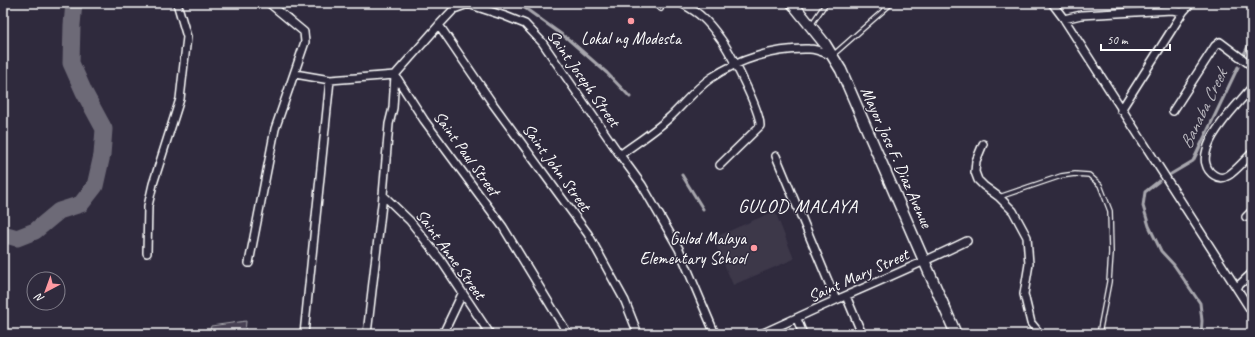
<svg xmlns="http://www.w3.org/2000/svg" width="1255" height="337" font-family="Caveat,sans-serif">
<rect width="100%" height="100%" fill="#2f2a3d"/>
<filter id="ink" filterUnits="userSpaceOnUse"><feTurbulence type="fractalNoise" baseFrequency=".025" numOctaves="2"/><feDisplacementMap in="SourceGraphic" scale="8" xChannelSelector="R" yChannelSelector="G"/><feConvolveMatrix kernelMatrix="1 2 1 2 8 2 1 2 1" color-interpolation-filters="sRGB"/></filter>
<g filter="url(#ink)">
<path fill="#3c3749" d="M775,211L794,259L733,285L713,238Z"/>
<path fill="#464152" stroke="#a2a0a8" d="M246,321L245,334H209L211,326Z"/>
<g fill="none" stroke-linecap="round" stroke-linejoin="round">
<path stroke="#a7a6ad" stroke-width="3" d="M504,3L522,6L568,39L607,73L630,97
M1244,54L1252,39
M1171,174L1193,161L1238,67
M682,175L703,209
M1159,181L1145,192L1143,206L1149,226L1161,251L1174,265L1200,303L1202,321L1201,334"/>
<path stroke="#6d6a77" stroke-width="17" d="M3,234L17,238L35,231L59,211L81,204L95,186L102,155L104,129L84,92L71,63L72,25L74,3"/>
<g stroke="#fff" stroke-width="6">
<path id="lane" d="M652,3L661,9
M811,25L826,3
M833,55L892,3
M999,197L1061,176L1075,174L1089,175L1100,185L1110,211L1111,253L1109,282L1099,334"/>
</g>
<g stroke="#fff" stroke-width="10">
<path id="street" d="M681,3C688,7 696,11 702,17C709,23 715,31 720,38C730,51 761,112 760,126L720,165
M1052,3L1064,19L1252,312
M1248,3L1252,6
M1064,19L1081,15L1172,10L1183,12
M439,25L493,104L588,234L625,301L638,334
M295,74L330,80L395,75L424,120L503,227L568,334
M1252,87C1239,103 1215,127 1208,146C1206,152 1204,159 1206,164C1208,173 1219,181 1227,176C1234,173 1246,159 1252,153
M1121,110L1183,12L1191,3
M1173,111L1215,46L1220,42L1252,66
M983,144L976,161L975,172L978,180L984,186L999,197L1013,211L1027,237L1029,264L1024,294L1031,323L1040,334
M620,155C636,143 654,132 669,118C683,105 695,89 711,78C739,59 775,48 809,49C817,49 825,53 833,56
M776,156L836,300
M383,195L410,221L440,259L490,334
M1246,217L1252,211
M147,253L148,206L153,184L180,99L187,37L177,3
M249,263L275,129L305,42L304,32L269,3
M1237,287L1252,273
M846,296L862,334
M797,319L803,334
M304,334L330,80
M367,334L383,195L389,124L393,108L395,75L439,25L454,9L468,4L505,16L525,24L542,42L620,155L642,185L679,249L715,334
M443,334L462,294
M761,334C786,323 811,311 836,300C880,281 924,262 967,241"/>
</g>
<g stroke="#fff" stroke-width="13">
<path id="secondary" d="M792,3L825,44L841,70L956,334"/>
</g>
<use href="#lane" stroke="#2f2a3d" stroke-width="3.5"/>
<use href="#street" stroke="#2f2a3d" stroke-width="7"/>
<use href="#secondary" stroke="#2f2a3d" stroke-width="10"/>
</g>
</g>
<g fill="#ff9aa2" stroke="#2f2a3d" stroke-width="1.5">
<circle cx="631" cy="21" r="4"/>
<circle cx="754" cy="248" r="4"/>
</g>
<g text-anchor="middle" stroke-width="3" stroke-linejoin="round" paint-order="stroke">
<g font-size="17" fill="#fff" stroke="#2f2a3d">
<text x="631" y="44">Lokal ng Modesta</text>
<text x="746" y="244" text-anchor="end">Gulod Malaya<tspan x="746" dy="20">Elementary School</tspan></text>
</g>
<g font-size="17" fill="#fff" stroke="#2f2a3d">
<text transform="translate(584 78) rotate(55)" y="6">Saint Joseph Street</text>
<text transform="translate(467 153) rotate(54)" y="6">Saint Paul Street</text>
<text transform="translate(897 157) rotate(66)" y="6">Mayor Jose F. Diaz Avenue</text>
<text transform="translate(557 167) rotate(54)" y="6">Saint John Street</text>
<text transform="translate(451 254) rotate(54)" y="6">Saint Anne Street</text>
<text transform="translate(858 275) rotate(-24)" y="6">Saint Mary Street</text>
</g>
<g font-size="18" font-style="italic" fill="#b6b4bb" stroke="#2f2a3d">
<text transform="translate(1203 109) rotate(-64)" y="6">Banaba Creek</text>
</g>
<g font-size="19" letter-spacing="1" fill="#fff" stroke="#2f2a3d">
<text x="798" y="212">GULOD MALAYA</text>
</g>
</g>
<rect width="1255" height="337" fill="none" stroke="#2f2a3d" stroke-width="16"/>
<rect x="8" y="8" width="1239" height="321" fill="none" stroke="#fff" stroke-width="1.5" filter="url(#ink)"/>
<g transform="translate(46 291) rotate(221)"><circle r="19" fill="#2f2a3d" stroke="#827f8b"/>
<path d="M0-3L7 15L0 10L-7 15Z" fill="#ff9aa2"/>
<text y="-6" font-size="11" font-weight="bold" text-anchor="middle" fill="#ffffff">N</text>
</g>
<path d="M1101 44v6h69v-6" fill="none" stroke="#ffffff" stroke-width="2"/>
<text x="1107" y="44" font-size="12" fill="#ffffff" stroke="#2f2a3d" stroke-width="3" paint-order="stroke">50 m</text>
</svg>
